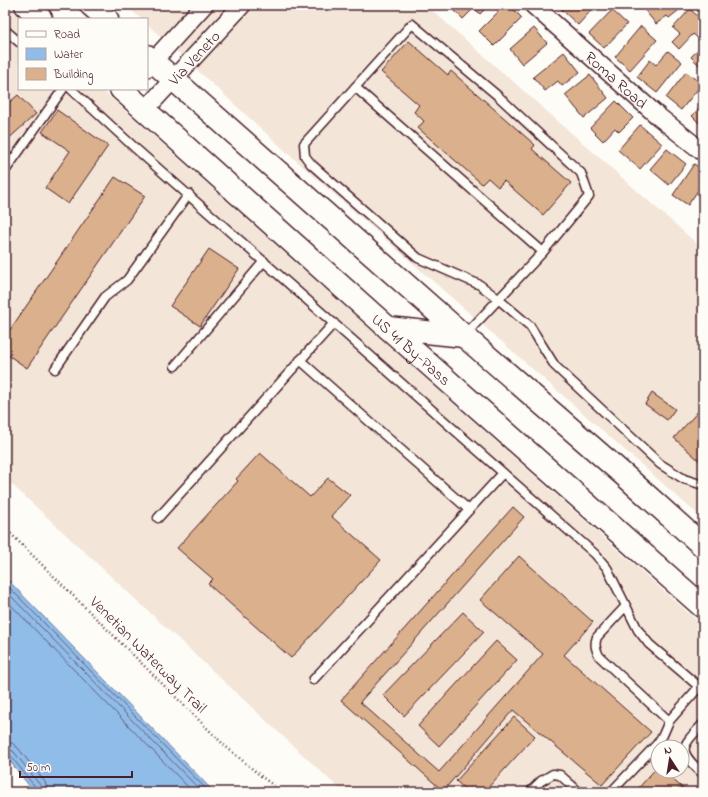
<svg xmlns="http://www.w3.org/2000/svg" width="708" height="797" font-family="'Indie Flower',sans-serif">
<rect width="100%" height="100%" fill="#fdfcf7"/>
<filter id="ink" filterUnits="userSpaceOnUse"><feTurbulence type="fractalNoise" baseFrequency=".025" numOctaves="2"/><feDisplacementMap in="SourceGraphic" scale="8" xChannelSelector="R" yChannelSelector="G"/><feConvolveMatrix kernelMatrix="1 2 1 2 8 2 1 2 1" color-interpolation-filters="sRGB"/></filter>
<g filter="url(#ink)">
<path fill="#f3e5d7" fill-rule="evenodd" d="M5,5H7L23,19H19V89H101L703,626V792H343L5,478ZM658,747H682V771H658Z
M126,5H426L703,249V519L291,156L147,24V19H141Z"/>
<path fill="#8fbce9" stroke="#737d9d" d="M5,577L214,792H34L5,755Z"/>
<g fill="none" stroke-linecap="round" stroke-linejoin="round">
<path stroke="#665e77" stroke-width="1" d="M5,583L209,792
M5,590L202,792
M5,599L193,792
M5,742L12,743L18,748L45,782L48,792
M5,748L9,749L14,752L40,785L42,792
M5,753L10,755L36,788L37,792"/>
</g>
<path fill="#dbb08c" stroke="#4a1f2b" d="M452,5H489L480,14L474,8L463,19L451,7Z
M505,5H509L522,18L494,46L479,31Z
M565,5H596L578,25L561,9Z
M628,5H639L634,10Z
M647,5H683L684,6L669,18L667,16L656,24L643,8Z
M690,9L703,21V32L698,38L693,34L679,49L672,42L680,34L673,28Z
M612,10L627,24L604,48L589,34Z
M641,26L657,40L630,70L615,57Z
M534,28L547,43L522,64L510,49Z
M409,41L448,75L451,71L535,145L532,149L571,183L543,215L504,181L498,187L488,178L482,184L418,128L424,121L414,112L419,105L381,72Z
M703,44V69L691,57Z
M668,51L682,62L657,93L637,77L650,60L656,65Z
M564,52L580,72L562,86L558,81L545,91L533,77Z
M686,72L702,84L681,110L666,98Z
M590,75L608,98L584,118L565,95Z
M18,95L36,114L5,142V106Z
M616,101L633,118L619,132L615,128L603,141L590,128Z
M703,104V127L692,116Z
M57,110L108,146L68,204L45,188L70,151L42,132Z
M640,125L662,144L640,169L618,150Z
M667,149L686,164L669,185L650,169Z
M694,164L703,170V183L688,205L673,195Z
M115,177L145,196L27,368L5,353V337Z
M209,249L239,269L200,326L170,306Z
M652,393L675,409L667,420L645,404Z
M703,406V464L674,438Z
M260,453L310,497L328,478L350,495L331,516L381,560L291,658L208,584L213,579L177,548L238,481L236,479Z
M513,507L524,517L360,702L439,772L543,654L480,600L519,556L593,622L564,655L651,732L602,785L513,710L443,791L341,700Z
M463,612L484,632L404,716L383,695Z
M496,641L517,660L439,746L418,726Z
M514,717L535,736L484,792H468L456,781Z
M658,766V771H663L687,792H635Z"/>
<g fill="none" stroke-linecap="round" stroke-linejoin="round">
<g stroke="#4a1f2b" stroke-width="11">
<path id="lane" d="M5,30L19,42
M355,87L543,252
M71,89L135,148L595,554L607,568L638,630L649,644L703,690
M5,171L63,89
M464,336L543,252L589,196L581,173L498,96L412,24L304,144L305,156L311,164L418,258L480,285L498,299L530,326L555,366L660,464L684,479L703,485
M300,360L469,510
M175,366L264,261
M55,369L105,297L127,280L189,194
M158,518L334,323
M625,607L597,637C594,645 596,649 599,656L669,721
M313,680L503,473
M703,724C680,748 677,750 703,774
M530,792L541,781L553,774L560,775L579,792
M611,792L657,744L663,735L669,721L699,687"/>
</g>
<g stroke="#4a1f2b" stroke-width="20">
<g id="street">
<path id="s1" d="M533,5L659,117L703,152"/>
<path d="M147,68L204,5"/>
<path id="s2" d="M144,111L242,5"/>
</g>
</g>
<g stroke="#4a1f2b" stroke-width="25">
<g id="primary">
<path d="M26,5L41,19"/>
<path d="M91,5L107,19"/>
<path d="M147,56L464,336L624,475L703,546"/>
<path id="s3" d="M121,89L388,328L703,607"/>
<path d="M388,328L464,336"/>
</g>
</g>
<path stroke="#4a1f2b" stroke-width="2.5" stroke-dasharray="1 3" stroke-linecap="butt" d="M5,528L224,745L262,777L282,792"/>
<use href="#lane" stroke="#fdfcf7" stroke-width="8"/>
<use href="#street" stroke="#fdfcf7" stroke-width="17"/>
<use href="#primary" stroke="#fdfcf7" stroke-width="22"/>
</g>
</g>
<g text-anchor="middle" stroke-width="3.5" stroke-linejoin="round" paint-order="stroke">
<g font-size="16" fill="#4a1f2b" stroke="#fdfcf7">
<text dy="6" stroke="none"><textPath href="#s2" startOffset="73">Via Veneto</textPath></text>
<text dy="6" stroke="none"><textPath href="#s1" startOffset="112">Roma Road</textPath></text>
<text dy="6" stroke="none"><textPath href="#s3" startOffset="390">US 41 By-Pass</textPath></text>
<text transform="translate(149 654) rotate(45)" y="6">Venetian Waterway Trail</text>
</g>
</g>
<rect width="708" height="797" fill="none" stroke="#fdfcf7" stroke-width="20"/>
<rect x="10" y="10" width="688" height="777" fill="none" stroke="#4a1f2b" stroke-width="1.5" filter="url(#ink)"/>
<rect x="18" y="18" width="130" height="72" fill="#fdfcf7" stroke="#b5a4a5"/>
<rect x="26" y="31" width="20" height="6" fill="#fdfcf7" stroke="#b5a4a5"/>
<text x="54" y="38" font-size="12" fill="#4a1f2b">Road</text>
<rect x="26" y="48" width="20" height="12" fill="#8fbce9" stroke="#b5a4a5"/>
<text x="54" y="58" font-size="12" fill="#4a1f2b">Water</text>
<rect x="26" y="68" width="20" height="12" fill="#dbb08c" stroke="#b5a4a5"/>
<text x="54" y="78" font-size="12" fill="#4a1f2b">Building</text>
<g transform="translate(670 759) rotate(348)"><circle r="19" fill="#fdfcf7" stroke="#b5a4a5"/>
<path d="M0-3L7 15L0 10L-7 15Z" fill="#4a1f2b"/>
<text y="-6" font-size="11" font-weight="bold" text-anchor="middle" fill="#4a1f2b">N</text>
</g>
<path d="M20 771v6h112v-6" fill="none" stroke="#4a1f2b" stroke-width="2"/>
<text x="26" y="771" font-size="12" fill="#4a1f2b" stroke="#fdfcf7" stroke-width="3" paint-order="stroke">50 m</text>
</svg>
